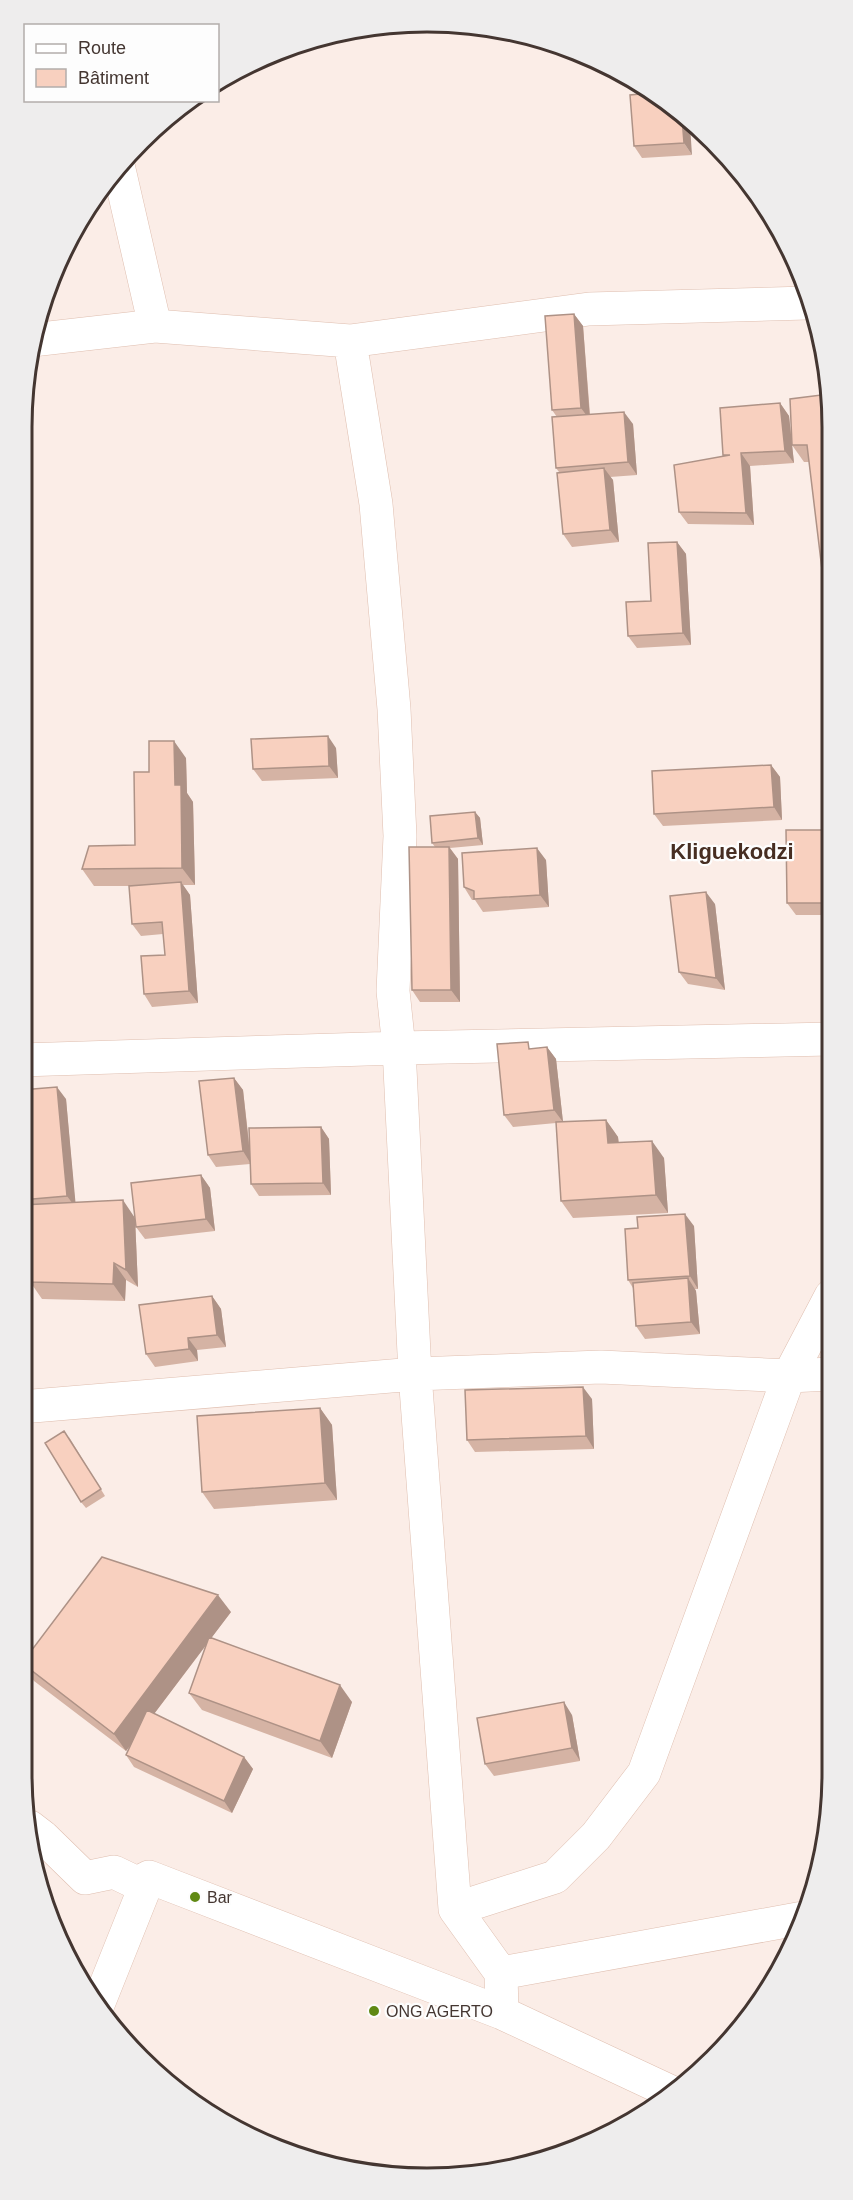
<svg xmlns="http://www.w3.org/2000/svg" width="853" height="2200" font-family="Arial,sans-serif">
<rect width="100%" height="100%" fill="#fbede7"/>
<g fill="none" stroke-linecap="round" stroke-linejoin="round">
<g stroke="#dfbeaf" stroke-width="34">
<path id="minor" d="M118,165L155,326
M32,340L155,326L350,341L589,309L807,303
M350,341L376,504L394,709L400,836L393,991L399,1048L415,1374L455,1909L501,1973L502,2013
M21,1060L399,1048L830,1039
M21,1407L415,1374L601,1367L789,1376L831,1374
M30,1827L43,1837L85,1878L114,1872L137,1883L149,1877L502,2013L671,2092
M455,1909L555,1877L596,1836L644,1773L789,1376L831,1296
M501,1973L803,1918
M97,2007L149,1877"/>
</g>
<use href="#minor" stroke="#fff" stroke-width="33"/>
</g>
<path fill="#d5b3a4" d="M651,93L692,155L642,158L634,146Z
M574,314L583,326L590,414L633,424L637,475L610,477L613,480L619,542L572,547L563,534L559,472L556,468L557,417L552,410Z
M829,394V608L826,603L809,462H804L792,445L794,463L750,466L754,525L688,524L679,512L724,456L723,455L780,403L789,416L792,443Z
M677,542L686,554L691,645L637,648L628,636L651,601Z
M336,748L338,778L262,781L253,769Z
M186,758L187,793L193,802L195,885H183L190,895L198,1003L152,1007L144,994L165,955L163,934L141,936L132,924L129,886H94L82,869L135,845L149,772Z
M771,765L780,777L782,820L663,826L654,814Z
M475,812L480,818L483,845L450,848L458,859L460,1002H420L412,990L435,847L432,843Z
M830,830V915H796L787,903Z
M546,860L549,907L483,912L475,900H472L464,887Z
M715,904L725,990L688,984L679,972Z
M547,1047L556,1059L563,1122L606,1120L618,1137L619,1143L664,1158L668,1213L573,1218L561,1201L556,1123L513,1127L504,1115L533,1049Z
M234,1078L243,1090L250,1151L321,1127L329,1139L331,1195L259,1196L251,1184L250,1164L216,1167L208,1155Z
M21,1090L66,1099L75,1203L135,1218L138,1287L126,1280L125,1301L42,1299L33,1286L29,1288L21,1277V1205H24L21,1201Z
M201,1175L210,1188L215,1231L145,1239L136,1227Z
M694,1226L698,1289H695L696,1291L700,1334L645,1339L636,1326L633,1288L628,1280Z
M21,1293L22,1295L26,1377H21Z
M212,1296L221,1309L226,1347L197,1350L198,1361L155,1367L146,1354Z
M592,1399L594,1449L475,1452L467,1440Z
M320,1408L332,1425L337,1500L214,1509L202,1492Z
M69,1437L105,1496L86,1508L81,1502Z
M231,1612L211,1638L352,1702L332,1758L202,1710L189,1693L207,1644L154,1714L244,1757L253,1769L232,1813L134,1767L126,1755L130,1746L126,1751L34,1681L22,1663Z
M572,1715L580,1761L494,1776L485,1764Z"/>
<path fill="#ae9286" d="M682,118L690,125L692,155L684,143Z
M574,314L583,326L590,420L581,408Z
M780,403L789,416L794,463L785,451Z
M624,412L633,424L637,475L628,462Z
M741,453L750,466L754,525L746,513Z
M604,468L613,480L619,542L610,530Z
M677,542L686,554L691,645L683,633Z
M328,736L336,748L338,778L329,766Z
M174,741L186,758L187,793L193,802L195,885L182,868L175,785Z
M771,765L780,777L782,820L774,807Z
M475,812L480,818L483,845L478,838Z
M449,847L458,859L460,1002L451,990Z
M537,848L546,860L549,907L540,895Z
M181,882L190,895L198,1003L189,991Z
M706,892L715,904L725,990L716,978Z
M547,1047L556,1059L563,1122L554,1110Z
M234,1078L243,1090L251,1164L243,1151Z
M57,1087L66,1099L76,1208L67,1196Z
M606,1120L618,1137L620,1161L608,1143Z
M321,1127L329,1139L331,1195L323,1183Z
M652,1141L664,1158L668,1213L656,1195Z
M201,1175L210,1188L215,1231L206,1219Z
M123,1200L135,1218L138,1287L126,1270Z
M685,1214L694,1226L698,1289L690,1276Z
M114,1263L126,1280L125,1301L113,1284Z
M688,1278L696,1291L700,1334L691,1322Z
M21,1293L22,1295L26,1377L21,1370Z
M212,1296L221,1309L226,1347L217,1335Z
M188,1338L197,1350L198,1361L189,1349Z
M583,1387L592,1399L594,1449L586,1436Z
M320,1408L332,1425L337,1500L325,1483Z
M218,1595L231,1612L126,1751L114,1734Z
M340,1685L352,1702L332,1758L320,1741Z
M564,1702L572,1715L580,1761L572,1748Z
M244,1757L253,1769L232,1813L224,1801Z"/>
<path fill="#f8d0bf" stroke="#ae9286" stroke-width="1.5" d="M651,93L682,118L684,143L634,146L630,95Z
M574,314L581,408L552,410L545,316Z
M829,394V603H826L807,445H792L790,399Z
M780,403L785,451L741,453L746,513L679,512L674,465L730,455H723L720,408Z
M624,412L628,462L556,468L552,417Z
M604,468L610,530L563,534L557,473Z
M677,542L683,633L628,636L626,602L651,601L648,543Z
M328,736L329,766L253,769L251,739Z
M149,741H174L175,785H181L182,868L82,869L89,846L135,845L134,772H149Z
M771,765L774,807L654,814L652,771Z
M475,812L478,838L432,843L430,816Z
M786,830H830V903H787Z
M409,847H449L451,990H412Z
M537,848L540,895L474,899V891L464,887L462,853Z
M181,882L189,991L144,994L141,956L165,955L162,922L132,924L129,886Z
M706,892L716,978L679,972L670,896Z
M528,1042L529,1049L547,1047L554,1110L504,1115L497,1044Z
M234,1078L243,1151L208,1155L199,1081Z
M57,1087L67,1196L21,1200V1090Z
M606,1120L608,1143L652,1141L656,1195L561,1201L556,1122Z
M321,1127L323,1183L251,1184L249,1128Z
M201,1175L206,1219L136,1227L131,1183Z
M123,1200L126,1270L114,1263L113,1284L30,1282V1264L21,1269V1205Z
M685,1214L690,1276L628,1280L625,1229L638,1228L637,1217Z
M688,1278L691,1322L636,1326L633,1283Z
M212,1296L217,1335L188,1338L189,1349L146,1354L139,1305Z
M583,1387L586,1436L467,1440L465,1390Z
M320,1408L325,1483L202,1492L197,1416Z
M64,1431L101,1489L81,1502L45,1443Z
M102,1557L218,1595L114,1734L22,1663Z
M209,1637L340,1685L320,1741L189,1693Z
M564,1702L572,1748L485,1764L477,1718Z
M147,1710L244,1757L224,1801L126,1755Z
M583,2140L591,2143L579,2149Z"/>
<g fill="#608914" stroke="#fdfdfd" stroke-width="2">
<circle cx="195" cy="1897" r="6"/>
<circle cx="374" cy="2011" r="6"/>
</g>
<g text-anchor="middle" stroke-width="4.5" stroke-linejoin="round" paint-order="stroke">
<g font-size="16" fill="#443631" stroke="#fdfdfd" text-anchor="start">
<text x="207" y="1903">Bar</text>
<text x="386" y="2017">ONG AGERTO</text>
</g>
<g font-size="22" font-weight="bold" fill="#472e22" stroke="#fdfdfd">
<text x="732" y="859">Kliguekodzi</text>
</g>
</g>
<path d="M0 0H853V2200H0ZM427 32H427A395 395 0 0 1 822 427V1773A395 395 0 0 1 427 2168H427A395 395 0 0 1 32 1773V427A395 395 0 0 1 427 32Z" fill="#eeeded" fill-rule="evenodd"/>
<path fill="none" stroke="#443631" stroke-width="3" d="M427 32H427A395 395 0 0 1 822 427V1773A395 395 0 0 1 427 2168H427A395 395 0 0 1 32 1773V427A395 395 0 0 1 427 32Z"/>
<rect x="24" y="24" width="195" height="78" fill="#fdfdfd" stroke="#b3adab" stroke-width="1.5"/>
<rect x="36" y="44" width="30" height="9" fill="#ffffff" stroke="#b3adab" stroke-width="1.5"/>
<text x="78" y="54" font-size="18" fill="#443631">Route</text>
<rect x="36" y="69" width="30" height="18" fill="#f8d0bf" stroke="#b3adab" stroke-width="1.5"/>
<text x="78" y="84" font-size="18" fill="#443631">Bâtiment</text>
</svg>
